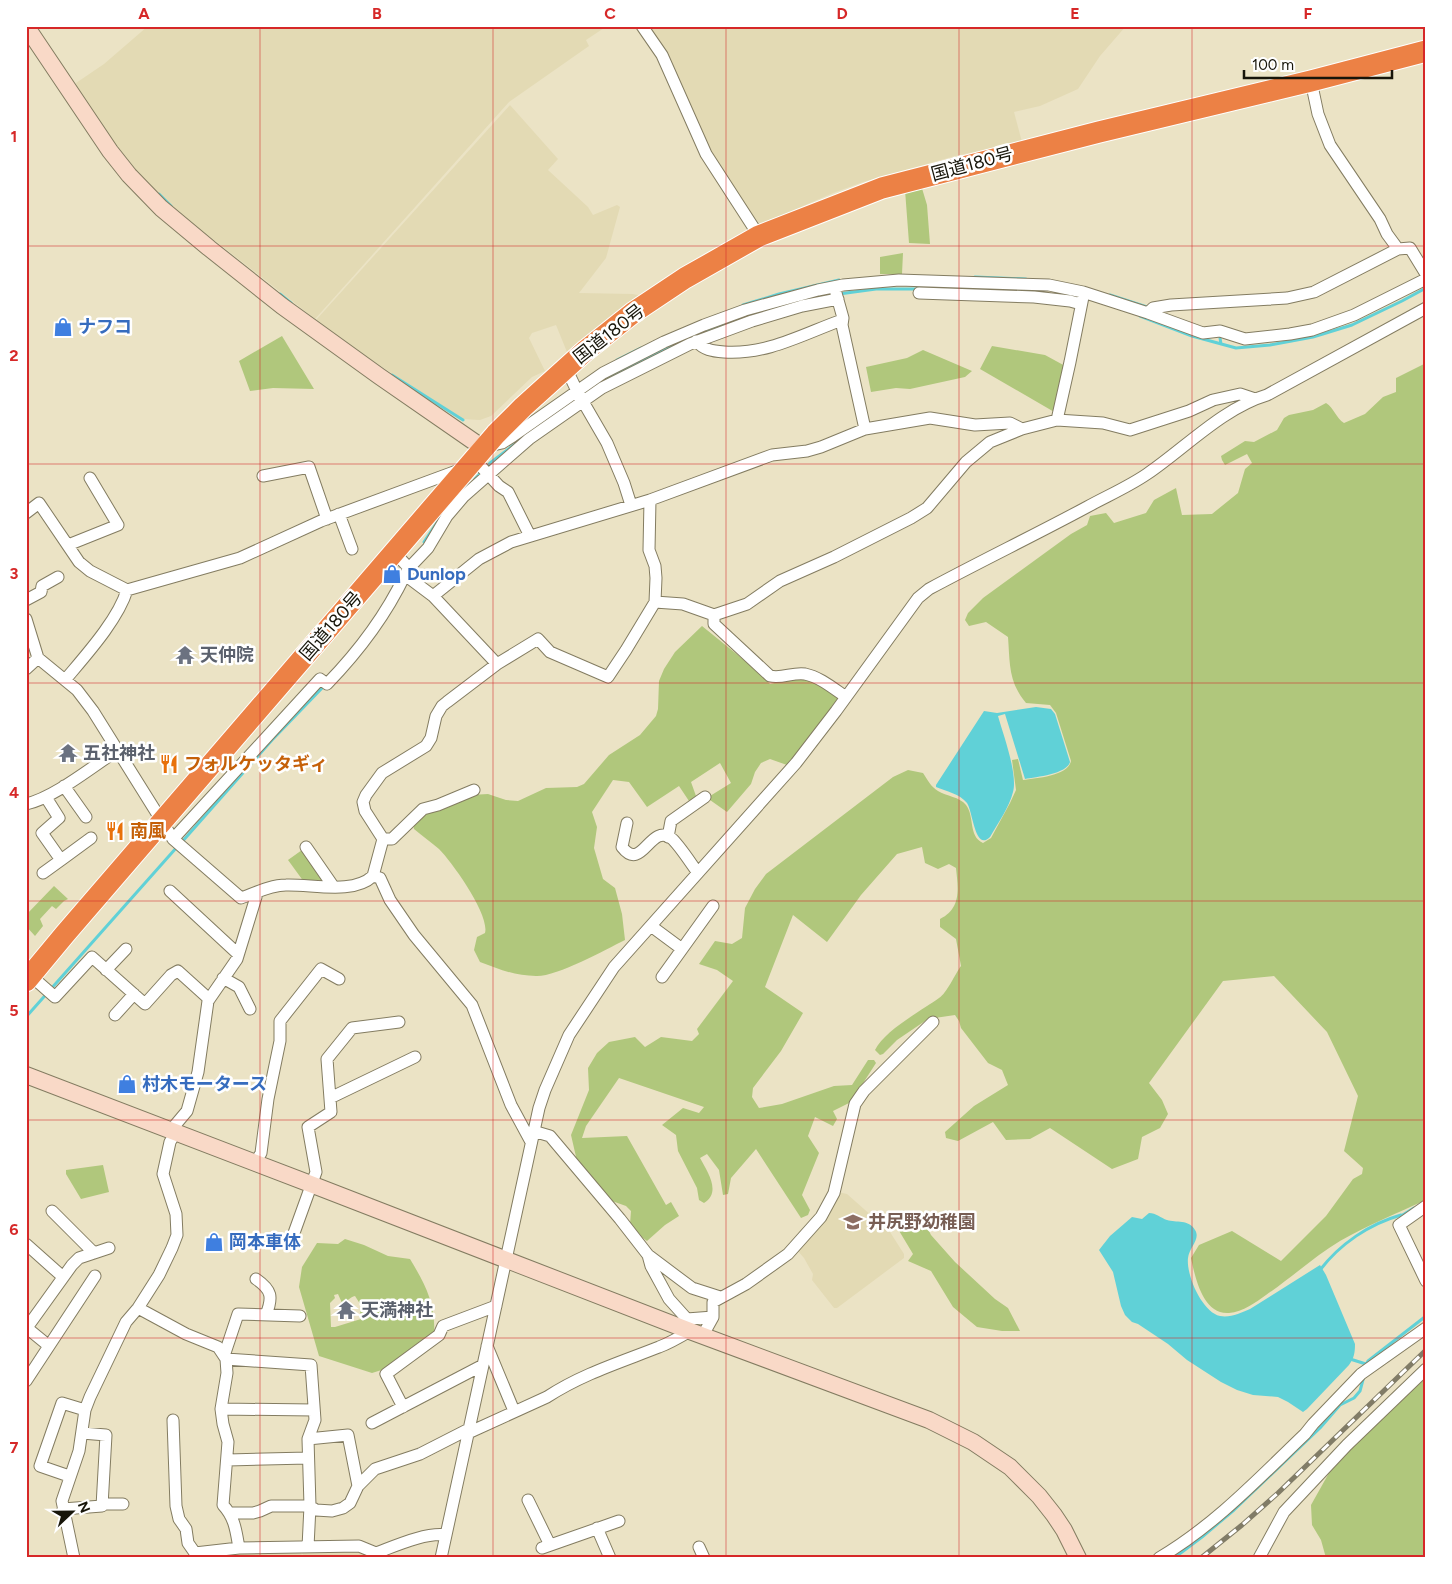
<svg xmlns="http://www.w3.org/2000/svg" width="1452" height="1584" font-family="Figtree,'Noto Sans JP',sans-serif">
<rect width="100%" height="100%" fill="#ebe3c5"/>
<path fill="#e3dab4" d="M148,26H602L604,28L586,40L589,46L509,102L315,319L200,229L169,203L141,176L113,141L77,88L76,83L104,64Z
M647,26H1126L1100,56L1078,89L1040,106L1014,112L1022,142L955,156L863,182L833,193L760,225L713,160Z
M510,105L558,159L548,170L588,207L593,215L617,205L620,207L606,258L579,293L633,294L642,296L567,352L556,325L532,333L529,338L545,371L532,377L491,416L480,420L463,419L376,363L316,320Z
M838,1192L847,1194L890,1232L904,1254V1258L837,1308H834L812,1280L813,1274L804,1258L797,1250Z
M357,1549L374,1558H304L301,1550Z
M300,1550L303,1558H200L239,1551Z"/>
<path fill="#b0c77c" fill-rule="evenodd" d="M921,185L927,205L930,244L909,243L905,190Z
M903,253L902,274H880V257Z
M282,336L314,389L273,388L250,391L239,361Z
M992,346L1045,355L1067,367L1056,413L980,369Z
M923,350L972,371L965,377L910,389L896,388L871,392L866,367L907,358Z
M1426,363V1200C1397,1213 1368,1225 1340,1241C1315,1256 1291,1278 1266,1295C1256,1302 1243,1312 1229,1313C1203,1315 1195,1277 1191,1258L1199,1245L1232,1231L1281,1261L1326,1216L1353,1179L1362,1174L1363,1168L1344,1151L1358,1096L1327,1032L1274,976L1223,981L1149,1083L1162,1100L1168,1114L1160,1128L1142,1137L1138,1159L1112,1169L1050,1128L1030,1139L1006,1140L993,1122L958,1141L946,1138L945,1132L974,1106L1008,1085L1002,1070L988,1063L961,1028L959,1021L955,1015L928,1019L897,1040L883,1054L880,1055L875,1050C885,1030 921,1011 939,998C947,993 955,974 961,966L956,939L940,927V919C962,908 958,888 956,868L949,864L938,869L925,863L922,847L897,854L861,895L827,942L793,915L765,987L803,1013L781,1051L753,1088L752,1097L759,1108L782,1104L834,1086L852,1085L868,1060H874L876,1063L851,1102L833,1111L837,1119L833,1126L815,1117L808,1136L819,1153L802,1195L810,1210L808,1215L801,1218L756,1149L731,1178L728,1194L723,1195L719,1170L707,1154L700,1158C707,1171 722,1192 704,1203L699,1200L697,1188L678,1151L676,1135L662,1125L683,1108L699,1113L704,1107L619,1078L586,1126L582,1138L627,1136L666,1205L671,1202L679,1216L665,1225L647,1241L639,1235L630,1224L631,1211L626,1206L612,1201L577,1161L571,1135L589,1090L588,1068L597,1053L609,1042L635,1037L645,1047L661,1037L692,1041L699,1034L697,1029L733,981L717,970L699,964L715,941L732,944L742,938L745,908L755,889L766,874L893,777L908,770L923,773C927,779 931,787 938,791C946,796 960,797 966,805C975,817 968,836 983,843L991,838L1010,803L1016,790L1012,760L1018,759L1023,780C1037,778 1068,776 1071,761L1056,713L1050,705L1026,703C1008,682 1010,662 1008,637L986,622L969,626L965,620L968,613L983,598L1071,534L1087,525L1090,516L1106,513L1114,523L1146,513L1154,500L1176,488L1182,515L1212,514L1238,493L1245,469L1252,463L1247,454L1225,465L1222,460L1221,456L1245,441L1254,442L1277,430L1284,418L1289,415L1313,410L1326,403C1334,408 1336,418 1344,423L1365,414L1383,397L1396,392V378Z
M702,626L755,669L770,684L800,677L831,690L838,697L834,707L787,765L770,759L761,763L755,772L751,784L727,812L710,800V796L731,783L720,763L691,782L696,796L689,801L679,786L647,807L629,782L613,780L592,812L597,827L594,848L603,879L615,888L622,914L625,940C605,950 556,977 536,976C516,976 498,969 480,962L474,950L477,937L485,933C490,915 452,862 439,849C431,842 422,836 414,829L413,823L422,815L471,795L488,794L506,800L518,801L546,788L577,787L584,784L609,755L640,735L656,716L658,709L659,681L664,669L675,652Z
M302,850L326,884L304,882L288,860Z
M54,886L68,899L64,901L56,909L52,906L40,919L43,926L35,936L26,926V915Z
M103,1165L109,1192L81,1199L66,1174V1170Z
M921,1215L931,1235L955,1262L995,1299L1008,1308L1020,1331H1002L977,1327L953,1307L931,1271L908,1261L913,1254L898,1229Z
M345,1239L364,1245L388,1256L410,1259C425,1284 436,1304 434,1334L388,1368L372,1373L319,1356L299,1287L302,1267L317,1243L338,1244ZM338,1294L342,1303C348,1301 350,1297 355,1296L362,1307L360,1311L361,1319L335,1327H331L330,1303L335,1298L334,1295Z
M1426,1377V1558H1326L1321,1540L1312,1525L1311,1505L1334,1464Z"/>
<path fill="#60d1d7" d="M1036,707L1051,709L1055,714L1070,762C1067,774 1036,777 1025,779L1005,714L998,716C1003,734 1018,774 1013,792C1009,808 998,823 990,837C975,852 973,812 967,803C960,794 946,791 936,787V785L984,711L997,713Z
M1149,1213C1156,1213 1161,1218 1167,1220C1176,1223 1189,1219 1195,1230C1201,1239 1189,1248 1188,1258C1186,1275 1202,1312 1220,1316C1230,1318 1241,1313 1250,1309L1320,1265L1326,1275L1355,1344C1355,1353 1354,1358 1349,1365L1307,1409L1303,1412L1288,1402L1278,1397L1253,1395L1237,1390L1221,1382L1187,1360L1168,1344L1138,1324L1132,1322L1125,1315L1121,1306L1113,1272L1099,1250L1110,1236L1132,1217L1142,1219Z"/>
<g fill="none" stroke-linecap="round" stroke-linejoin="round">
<path stroke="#60d1d7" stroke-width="3" d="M159,194L171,206
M975,277L1026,279
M280,294L291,303
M839,294L876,289H920
M1110,295L1150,308
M805,300L833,294
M743,305L779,294L839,280
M1140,316L1192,336L1236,348L1270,345L1313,337L1352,325L1402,301L1426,288
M1220,338L1221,344
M617,360L641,348
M392,375L463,420
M606,380C621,370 638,363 654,355C699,333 744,317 791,303
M522,422L531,417
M475,479L490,463L523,438
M424,542L438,521
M181,843L272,740L324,686
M26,1017L177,847
M1401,1216L1414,1208
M1320,1270C1340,1244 1369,1224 1401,1215
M1350,1359L1366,1364
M1366,1365L1368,1361L1426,1316
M1174,1558L1202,1537L1234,1510L1320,1428L1340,1405L1354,1398L1360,1391L1364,1376"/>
<g stroke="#837c61" stroke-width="13">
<path id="street" d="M642,26L662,55L706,154L759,236
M1311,81L1318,114L1330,145L1380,219L1387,234L1398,249
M836,293L843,318L842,325L865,429
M919,293L1034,297L1070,301L1081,304
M1148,313L1203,333L1220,331L1245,339L1290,334L1312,330L1354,315L1426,279
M696,341C704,350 712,351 724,352C767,355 803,334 842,320
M566,368L578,393L607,443L624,483L631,505
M1057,420L1070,362L1083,297
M489,446L502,443L513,436L603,373L664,342L704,325L745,310L818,290L843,285L899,280L1049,285L1083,292L1148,313L1153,308L1171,305L1287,298L1314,292L1398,249L1410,248L1426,274
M474,459L499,486L508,492L530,536
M263,476L309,467L327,519
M26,513L39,503L79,562L90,571L127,590L240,558L321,521L462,469
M339,514L352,549
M68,545L118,525L90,478
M394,552L409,568L405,575L433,596L497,664
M409,568L428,548L447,516L464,496L529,439L602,388L690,344L752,321L802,306L838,299
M433,596L479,559L511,542L650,500L772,455L807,451L821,447L865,429L930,418L975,425L1010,423L1022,429
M26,600L41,592L42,586L58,577
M655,602L683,604L714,615L747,604L780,581L834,557L911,518L927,508L966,462L990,442L1022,429L1057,420L1103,423L1130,430L1189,411L1213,400L1240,394L1255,399
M714,615V624L770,676C782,679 793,672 805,674C820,677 834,689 846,697
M26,619L38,658L77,690L93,711L173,839L241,898C255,893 271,885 286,885C312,884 353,895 373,876L380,878L390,900L414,935L472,1005L511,1105L531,1142
M26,669L38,658
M65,680C85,656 118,620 127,590
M64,786L86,817
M48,796L47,799L59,818L42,833L61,860L91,838
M26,804C54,798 93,766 118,750
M627,823L622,847C642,873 650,823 671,838C678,843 692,865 698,873
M668,837L671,821L705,797
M173,839L320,679L327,684C359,651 385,617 405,575
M383,839H392L423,809L438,805L474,790
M306,847L333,886
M43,873L61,860
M373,876L383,839L365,811L363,802L366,795L382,773L426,746L431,738L436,716L442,706L447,702L497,664L538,639L550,652L608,677L626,650L655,602L656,578L655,566L649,550L650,500
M170,891L238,954
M651,926L682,949
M106,970L126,949
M30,975L55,997L92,957L145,1004L171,975L178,971L209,999
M662,977L713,906
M223,978L239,987L250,1009
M115,1015L134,994
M330,1098L415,1057
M171,1130L187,1111L198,1072L208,1001L237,959L256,897V893
M533,1131L550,1136L620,1219L648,1255L651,1266L669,1299L687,1319L713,1317
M255,1163L261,1153L268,1099L280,1041V1021L321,969L339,979
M1426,1206L1399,1225L1426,1281
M52,1211L94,1253
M294,1233L316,1172L308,1127L331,1112L327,1059L352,1028L399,1022
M26,1244L63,1277
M648,1255L692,1288L720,1297
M256,1279C272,1290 273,1297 266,1315
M138,1308L186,1334L218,1347L226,1359L227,1373L221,1409L223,1424L228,1442L223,1505C235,1518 236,1531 239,1548
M26,1329L72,1265L79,1258L109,1248
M703,1335L713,1317V1302L746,1284L788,1254L821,1217L834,1193L855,1104L864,1091L933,1022
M49,1346L95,1276
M487,1346L514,1411
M224,1356L238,1314L300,1316
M226,1359L311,1365L315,1420L308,1439L310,1506L308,1547
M26,1381L49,1346L27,1328
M403,1407L386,1374L439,1335L443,1326L496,1306
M221,1409L314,1410
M173,1420L176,1506L179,1519L186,1529L188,1543L195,1553
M372,1423L483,1365
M468,1433L547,1397C582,1374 621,1362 659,1347C670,1343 680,1337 690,1331
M308,1439L348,1435L358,1486
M228,1460L308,1458
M69,1476L40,1466L62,1403L85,1410
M528,1500L550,1545
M102,1504H123
M63,1509L102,1506L106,1435L82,1433
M230,1513H253L260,1511L271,1506H310L316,1510L332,1511L343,1508L350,1503L358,1486L375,1469L420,1454L469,1429
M597,1528L610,1558
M699,1547L704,1558
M542,1548L619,1521
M74,1558L62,1501L79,1451L85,1410L90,1397L126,1322L138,1308L159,1275L172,1248L177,1235L176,1214L163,1174L170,1142L176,1132
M195,1558V1553L239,1548L359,1546L376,1553C395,1546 426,1532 446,1535
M441,1558L539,1108L545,1090L569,1035L614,967L796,763L836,711L918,598L929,589C981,561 1035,535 1087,507C1107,496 1128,487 1147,474C1184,449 1223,408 1267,395L1426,308
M1159,1558C1215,1525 1259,1478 1305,1434L1313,1424L1361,1374L1426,1328
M1259,1558L1284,1512L1347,1445L1426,1369"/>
</g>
<g stroke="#837c61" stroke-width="18">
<path id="secondary" d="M26,26L110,151L129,175L161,208L209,248L282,306L379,376L483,448
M26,1075L321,1188L690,1331L929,1420L973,1442L1010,1467L1039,1496L1054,1515L1064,1530L1078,1558"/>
</g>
<g stroke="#fff" stroke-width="23">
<path id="highway" d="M26,981L65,934L496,434L523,407L585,351L634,312L685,278L759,236L882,188L1099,132L1311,81L1426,51"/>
</g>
<use href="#street" stroke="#fff" stroke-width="11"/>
<use href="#secondary" stroke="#f9d9c7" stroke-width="16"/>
<use href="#highway" stroke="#ec8145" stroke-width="21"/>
<g stroke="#817c67" stroke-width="5">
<path id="rail" d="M1201,1558L1242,1525L1278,1493L1426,1350"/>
</g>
<use href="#rail" stroke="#fff" stroke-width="3" stroke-dasharray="9" stroke-linecap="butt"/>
</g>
<path fill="none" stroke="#d62828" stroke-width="1" stroke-opacity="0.55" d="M260,26V1558M493,26V1558M726,26V1558M959,26V1558M1192,26V1558M26,246H1426M26,464H1426M26,683H1426M26,901H1426M26,1120H1426M26,1338H1426"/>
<defs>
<g id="shop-bare" transform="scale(1.5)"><path d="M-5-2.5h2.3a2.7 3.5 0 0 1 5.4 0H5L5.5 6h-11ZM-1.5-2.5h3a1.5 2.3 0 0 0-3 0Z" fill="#3f7fe0" stroke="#fff" stroke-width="2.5" paint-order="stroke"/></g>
<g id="temple-bare" transform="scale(1.5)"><path d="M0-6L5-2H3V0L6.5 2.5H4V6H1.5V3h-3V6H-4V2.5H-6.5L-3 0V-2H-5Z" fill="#6b7280" stroke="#fff" stroke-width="2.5" paint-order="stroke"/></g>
<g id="restaurant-bare" transform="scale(1.5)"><path d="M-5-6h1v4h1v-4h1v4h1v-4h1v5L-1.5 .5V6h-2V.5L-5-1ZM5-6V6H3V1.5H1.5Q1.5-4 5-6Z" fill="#e8710a" stroke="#fff" stroke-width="2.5" paint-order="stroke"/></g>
<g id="school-bare" transform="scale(1.5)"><path d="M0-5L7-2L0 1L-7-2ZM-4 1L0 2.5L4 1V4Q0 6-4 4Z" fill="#8d6e63" stroke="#fff" stroke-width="2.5" paint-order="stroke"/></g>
</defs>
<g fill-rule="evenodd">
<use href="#shop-bare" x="63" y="327"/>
<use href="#shop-bare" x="392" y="574"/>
<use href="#temple-bare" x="185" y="655"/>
<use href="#temple-bare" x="68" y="753"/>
<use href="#restaurant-bare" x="169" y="764"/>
<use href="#restaurant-bare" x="115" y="831"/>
<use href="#shop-bare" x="127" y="1084"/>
<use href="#school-bare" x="853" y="1222"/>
<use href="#shop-bare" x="214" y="1242"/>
<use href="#temple-bare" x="346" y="1310"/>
</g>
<g text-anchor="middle" stroke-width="5" stroke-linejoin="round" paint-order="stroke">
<g font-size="18" fill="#17150a" stroke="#fff">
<text transform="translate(972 164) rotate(-15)" y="6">国道180号</text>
<text transform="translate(609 334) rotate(-38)" y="6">国道180号</text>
<text transform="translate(331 626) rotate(-49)" y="6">国道180号</text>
</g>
<g font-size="18" font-weight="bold" fill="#366cbe" stroke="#fff" text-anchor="start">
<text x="78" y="333">ナフコ</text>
<text x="407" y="580">Dunlop</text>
<text x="142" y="1090">村木モータース</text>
<text x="229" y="1248">岡本車体</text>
</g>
<g font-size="18" font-weight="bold" fill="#5b616d" stroke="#fff" text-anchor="start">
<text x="200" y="661">天仲院</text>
<text x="83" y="759">五社神社</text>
<text x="361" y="1316">天満神社</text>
</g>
<g font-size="18" font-weight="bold" fill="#c56008" stroke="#fff" text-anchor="start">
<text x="184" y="770">フォルケッタギィ</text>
<text x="130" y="837">南風</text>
</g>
<g font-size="18" font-weight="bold" fill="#785e54" stroke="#fff" text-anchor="start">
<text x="868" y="1228">井尻野幼稚園</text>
</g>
</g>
<rect width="1452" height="1584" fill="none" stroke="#ffffff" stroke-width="55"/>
<g transform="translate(72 1512) rotate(68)" stroke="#ffffff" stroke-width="4" paint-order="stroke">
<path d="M0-4L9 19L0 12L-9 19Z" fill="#17150a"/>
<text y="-8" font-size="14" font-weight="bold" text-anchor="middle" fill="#17150a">N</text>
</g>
<path d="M1244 70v8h148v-8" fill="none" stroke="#17150a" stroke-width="2.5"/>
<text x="1252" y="70" font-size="15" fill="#17150a" stroke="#ffffff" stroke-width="4" paint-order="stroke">100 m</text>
<rect x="28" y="28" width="1396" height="1528" fill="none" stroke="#d62828" stroke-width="2"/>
<g font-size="16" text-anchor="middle" font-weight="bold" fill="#d62828">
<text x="144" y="19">A</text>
<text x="377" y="19">B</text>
<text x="610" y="19">C</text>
<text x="842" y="19">D</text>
<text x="1075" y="19">E</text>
<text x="1308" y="19">F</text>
<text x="14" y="142">1</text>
<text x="14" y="361">2</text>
<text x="14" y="579">3</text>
<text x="14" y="798">4</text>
<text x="14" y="1016">5</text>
<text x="14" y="1235">6</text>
<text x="14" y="1453">7</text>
</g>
</svg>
